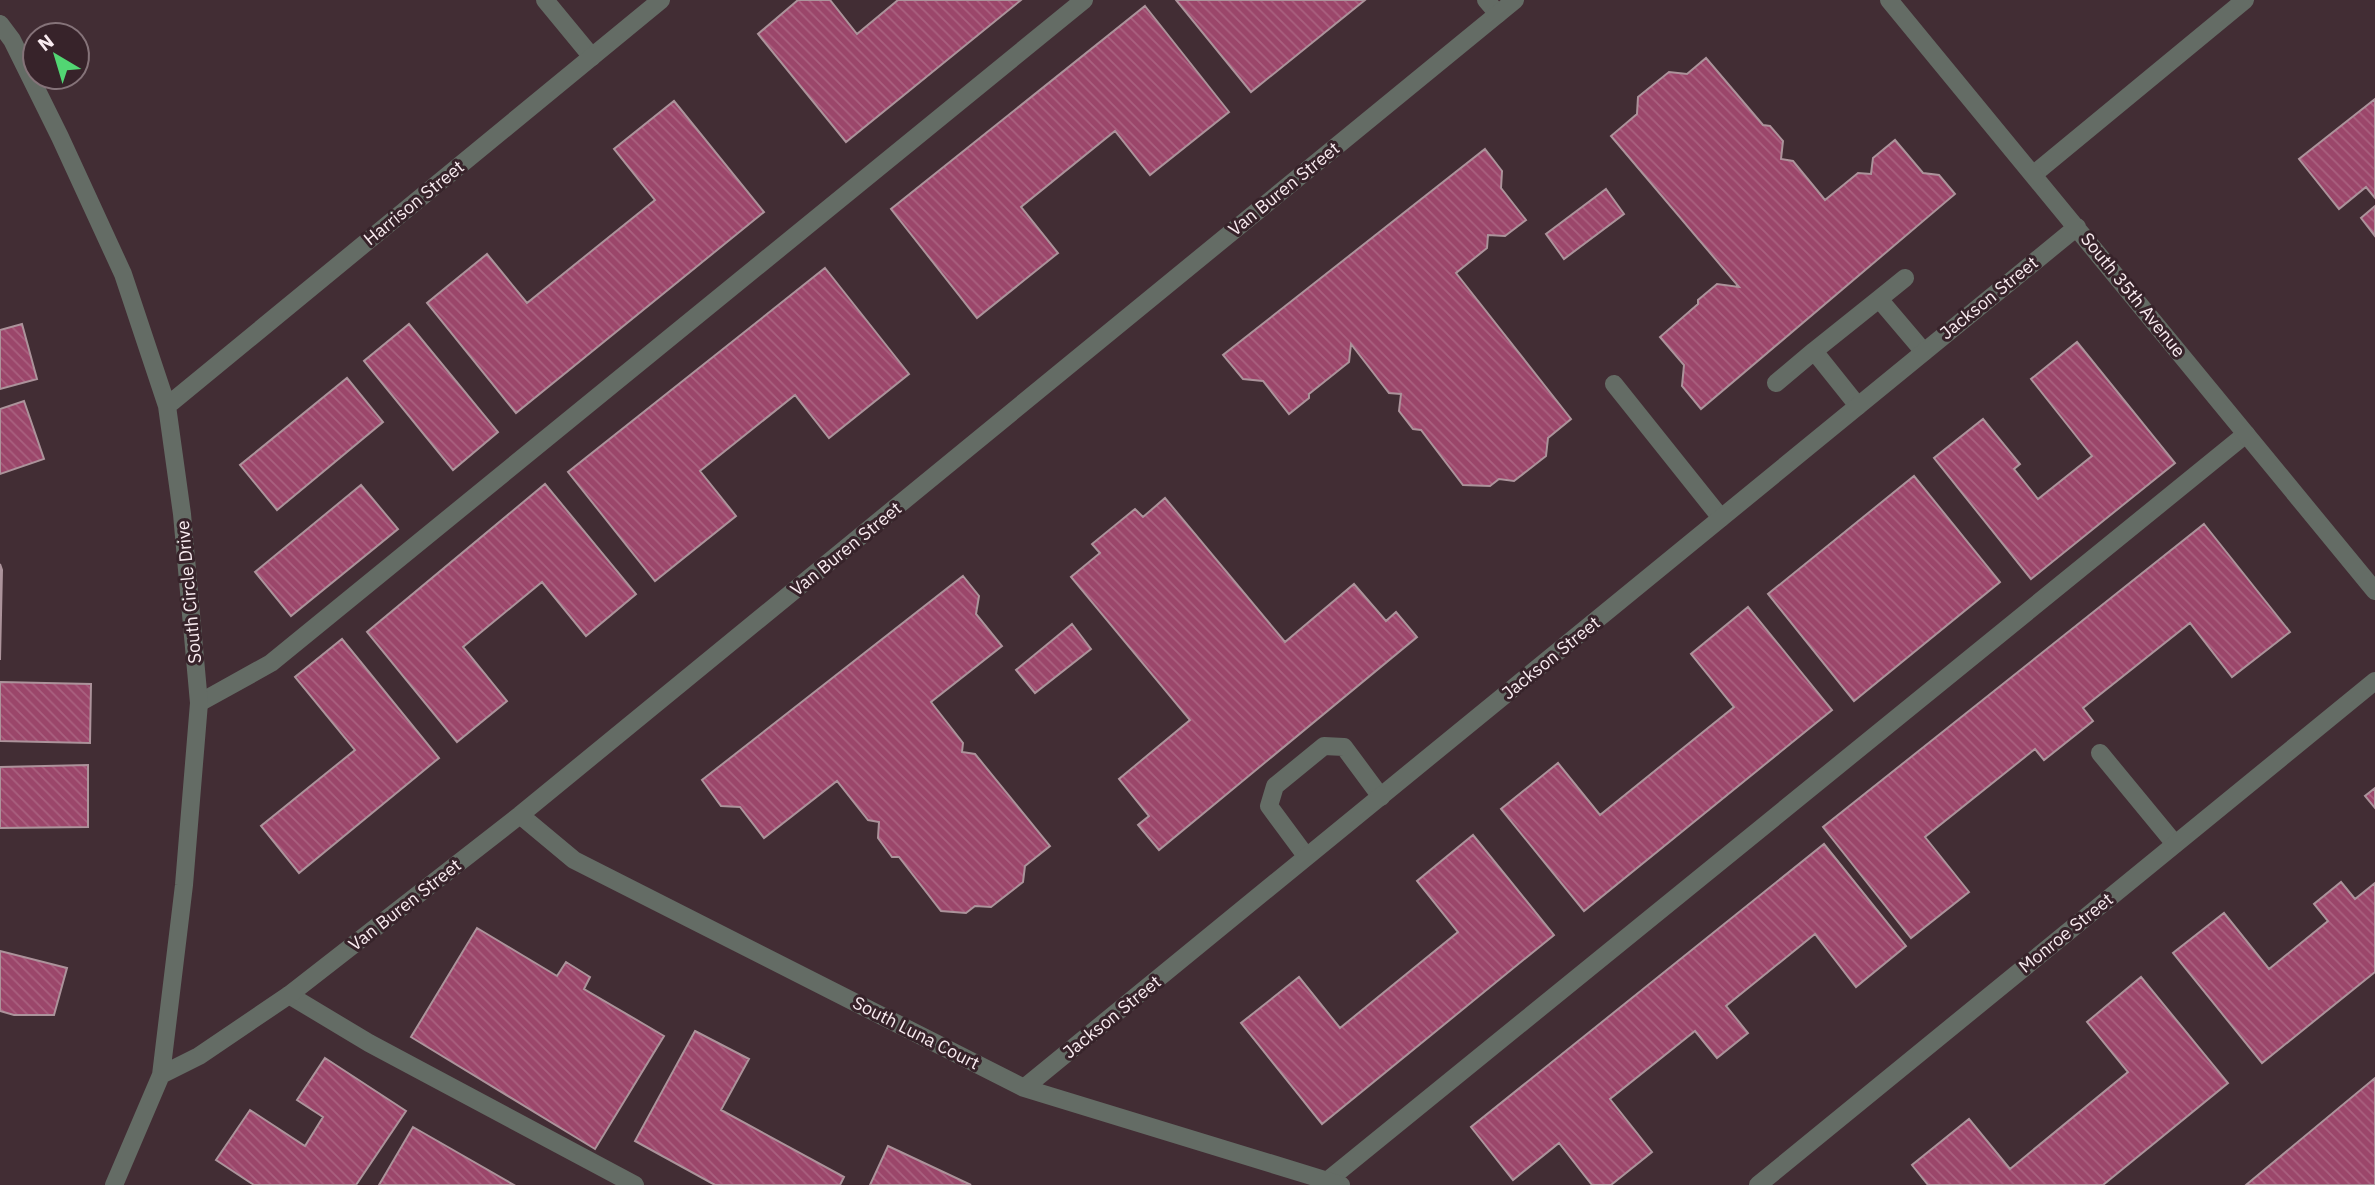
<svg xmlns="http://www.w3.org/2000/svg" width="2375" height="1185" font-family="'IBM Plex Sans',sans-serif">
<defs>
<pattern id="building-back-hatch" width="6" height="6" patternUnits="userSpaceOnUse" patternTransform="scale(1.75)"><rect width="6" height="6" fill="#9b466a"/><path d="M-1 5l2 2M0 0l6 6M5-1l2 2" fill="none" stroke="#aa6180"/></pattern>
</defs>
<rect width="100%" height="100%" fill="#422d34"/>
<path fill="url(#building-back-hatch)" stroke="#ac939b" stroke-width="2" d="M798,0H830L857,34L898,0H1021L846,142L758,34Z
M1176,0H1365L1251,92Z
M1145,6L1229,112L1150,175L1115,131L1021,207L1058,253L977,318L891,209Z
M1706,58L1763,125L1770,126L1783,141L1781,159L1793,161L1825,200L1858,173L1871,174L1873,158L1895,140L1923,173L1939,175L1955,194L1701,409L1682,386L1684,365L1660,337L1698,304V300L1717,284L1739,287L1611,136L1637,114L1638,97L1669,72L1687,74Z
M2375,99V198L2366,187L2339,209L2299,159Z
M674,101L764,212L516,413L427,303L487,254L527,303L655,200L614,149Z
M1485,149L1502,171L1501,188L1526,220L1505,236L1488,235L1487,248L1456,273L1571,419L1548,438L1546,456L1514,481L1499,479L1490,486L1463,485L1421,430L1413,429L1399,411L1401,394L1389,393L1351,344L1349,362L1309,394V398L1289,414L1263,381L1243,379L1223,355Z
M1606,189L1624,214L1564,259L1546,234Z
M2375,206V236L2361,218Z
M825,268L909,374L829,438L795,395L700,471L736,516L655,581L568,472Z
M22,324L37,379L0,389V330Z
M409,324L498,432L453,470L364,361Z
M2077,342L2175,463L2031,579L1934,458L1983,419L2020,464L2014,469L2038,499L2092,456L2031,379Z
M347,378L383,422L277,510L240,465Z
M24,401L44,459L0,474V409Z
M1914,476L2000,582L1854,701L1768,594Z
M545,484L636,594L586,636L542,582L463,647L507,701L457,742L367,632Z
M361,485L398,529L291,616L255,572Z
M1165,498L1285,642L1354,584L1386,621L1396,612L1417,637L1159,850L1138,825L1149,816L1119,779L1190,720L1071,577L1100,553L1092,544L1135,509L1143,517Z
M2204,524L2290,632L2232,677L2190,623L2083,708L2093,721L2044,760L2035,749L1925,837L1969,892L1911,938L1823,827Z
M0,564L2,570L0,660Z
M963,576L979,596L976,614L1002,646L931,702L963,743L962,752L975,754L1050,846L1025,866L1023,882L991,907L975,906L966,913L941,911L899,857H892L878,838L879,822L868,820L837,781L764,838L740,807L721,806L702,780Z
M1748,607L1832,710L1584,911L1501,809L1558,763L1600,815L1734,707L1691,654Z
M1072,624L1091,649L1035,693L1016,670Z
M342,639L439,758L299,873L261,826L355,750L295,677Z
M0,682L91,684L90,743L0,741Z
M88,765V827L0,828V767Z
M2375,788V808L2365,796Z
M1473,835L1554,935L1322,1124L1241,1023L1299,977L1340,1028L1458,932L1417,881Z
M1824,844L1906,946L1856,987L1815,934L1726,1006L1748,1033L1717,1058L1695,1031L1610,1099L1652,1152L1611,1185H1592L1559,1143L1513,1180L1471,1127Z
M2341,882L2355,899L2375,883V972L2262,1063L2173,953L2224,913L2269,969L2328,921L2314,904Z
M477,928L557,976L566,962L590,977L584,989L664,1036L595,1149L411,1037Z
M0,951L67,968L54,1015H14L0,1011Z
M2141,977L2228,1083L2103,1185H1928L1912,1165L1969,1119L2010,1169L2128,1072L2087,1022Z
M695,1031L749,1059L721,1110L844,1177L840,1185H715L635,1141Z
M325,1058L406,1111L356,1185H254L216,1160L250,1110L305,1146L323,1117L297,1100Z
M2375,1078V1185H2246Z
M413,1127L514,1185H379Z
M888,1146L971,1185H870Z"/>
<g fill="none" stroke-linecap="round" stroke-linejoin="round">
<path stroke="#646c65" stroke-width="18" d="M545,0L592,57
M1486,0L1498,14
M2034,174L2245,0
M1879,299L1905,278
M1776,383L1814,351
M1614,384L1721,518
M1858,406L1814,351L1879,299L1924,352
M199,703L271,663L1084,0
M2100,753L2175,844
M1306,856L1269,806L1275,786L1324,746L1344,747L1381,797
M289,995L369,1043L635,1185
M1327,1181L2246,434"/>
<path stroke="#646c65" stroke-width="18" d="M1889,0L2375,591
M0,24L12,40L60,137L123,274L167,406L182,514L199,703L184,885L161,1075L114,1185
M167,406L661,0
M520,815L574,860L1024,1088L1341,1185
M161,1075L199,1056L289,995L520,815L1515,0
M1024,1088L2077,227
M1758,1185L2375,681"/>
</g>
<g text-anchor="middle" stroke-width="6" stroke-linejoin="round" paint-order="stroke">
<g font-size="18" fill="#f9ebf0" stroke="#37232a">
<text transform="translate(1284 189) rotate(-39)" y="6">Van Buren Street</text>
<text transform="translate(414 203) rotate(-39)" y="6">Harrison Street</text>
<text transform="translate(2133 295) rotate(51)" y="6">South 35th Avenue</text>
<text transform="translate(1989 298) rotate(-39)" y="6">Jackson Street</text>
<text transform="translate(846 549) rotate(-39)" y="6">Van Buren Street</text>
<text transform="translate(189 592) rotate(-95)" y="6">South Circle Drive</text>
<text transform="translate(1551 658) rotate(-39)" y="6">Jackson Street</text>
<text transform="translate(405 905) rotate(-38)" y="6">Van Buren Street</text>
<text transform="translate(2066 933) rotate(-39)" y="6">Monroe Street</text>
<text transform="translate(1112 1017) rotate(-39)" y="6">Jackson Street</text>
<text transform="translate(916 1033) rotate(27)" y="6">South Luna Court</text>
</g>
</g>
<g transform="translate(56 56) rotate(322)"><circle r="33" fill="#37232a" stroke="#857379" stroke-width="2"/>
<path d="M0-5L12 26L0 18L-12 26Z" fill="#52d673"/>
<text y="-10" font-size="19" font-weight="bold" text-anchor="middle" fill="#f9ebf0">N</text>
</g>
</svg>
